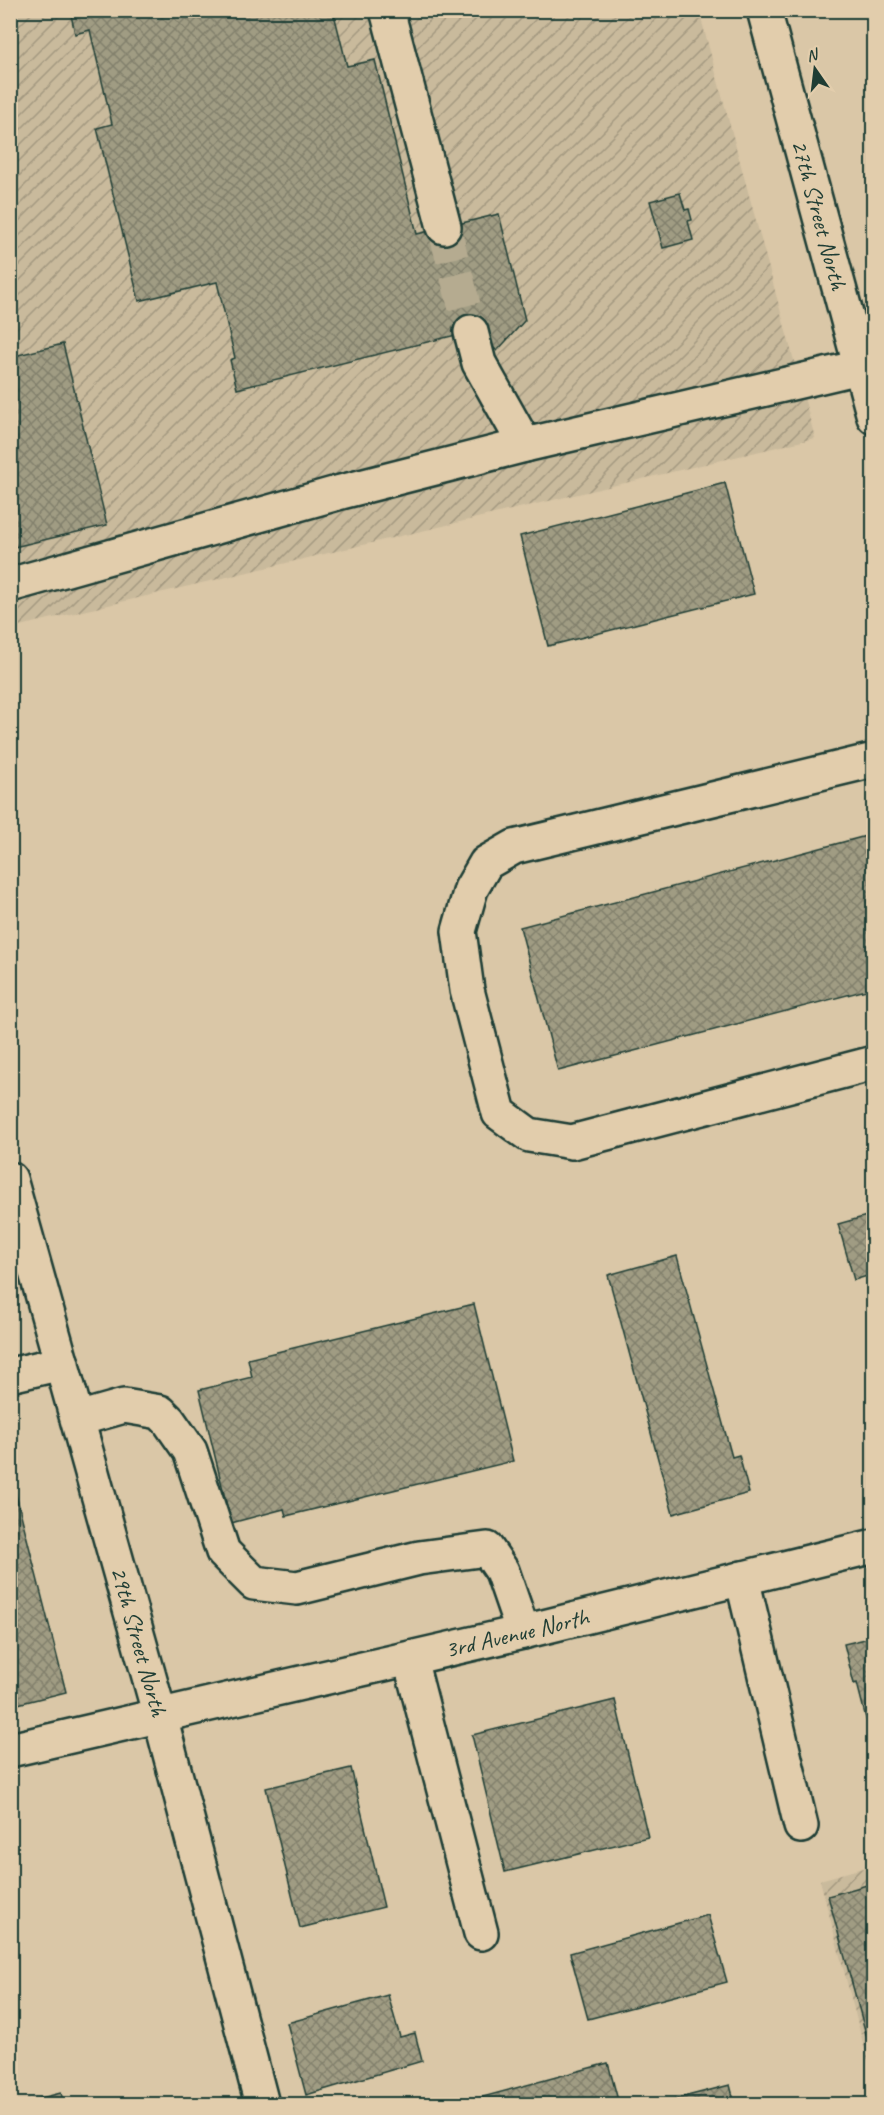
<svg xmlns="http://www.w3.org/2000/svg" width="884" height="2115" font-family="Caveat,sans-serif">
<defs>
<pattern id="industrial-furrows" width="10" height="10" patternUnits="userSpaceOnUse" patternTransform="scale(1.5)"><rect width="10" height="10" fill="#c9ba9c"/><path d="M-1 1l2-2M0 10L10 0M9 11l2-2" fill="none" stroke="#a39880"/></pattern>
<pattern id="building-cross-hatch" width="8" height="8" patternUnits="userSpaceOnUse" patternTransform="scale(1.5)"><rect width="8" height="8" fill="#a09c83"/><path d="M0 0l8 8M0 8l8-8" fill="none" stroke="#82806c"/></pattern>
</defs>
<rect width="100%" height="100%" fill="#dac7a7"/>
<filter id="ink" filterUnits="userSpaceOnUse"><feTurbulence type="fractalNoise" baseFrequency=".0167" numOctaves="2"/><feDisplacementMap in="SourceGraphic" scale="12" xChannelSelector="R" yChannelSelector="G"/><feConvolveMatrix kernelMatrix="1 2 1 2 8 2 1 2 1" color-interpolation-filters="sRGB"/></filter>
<g filter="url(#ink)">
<path fill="url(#industrial-furrows)" d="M10,11H699L815,438L11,628Z
M873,1865V2081L820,1880Z"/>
<path fill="url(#building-cross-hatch)" stroke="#1f3d34" stroke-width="1.5" d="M70,10H333L347,66L375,60L417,234L499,214L525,320L497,351L476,330L237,389L230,360L235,358L217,282L139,301L97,128L112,124L90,30L75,34Z
M439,10H467L441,18Z
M680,193L685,210L689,209L692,220L688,221L693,240L663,248L650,201Z
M63,344L107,525L10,548V357Z
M725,483L754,594L548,646L520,536Z
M866,836L874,863V988L558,1071L520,927Z
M874,1214V1274L854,1280L838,1224Z
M677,1256L732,1457L739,1455L749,1493L673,1514L608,1275Z
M474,1304L513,1461L286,1516L284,1509L231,1523L199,1390L252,1377L248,1359Z
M10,1471L66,1692L10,1706Z
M874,1637V1750L857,1683L854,1684L844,1644Z
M615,1700L648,1837L505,1872L472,1735Z
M351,1768L384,1907L300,1928L266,1788Z
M874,1883V2063L828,1896Z
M708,1915L727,1982L588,2019L570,1953Z
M388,1995L400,2037L415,2033L422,2061L306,2095L287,2023Z
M608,2063L619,2104H469L468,2101Z
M730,2085L735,2104H656Z
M61,2093L64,2104H18Z"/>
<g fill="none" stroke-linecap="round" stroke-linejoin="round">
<path stroke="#b5ab90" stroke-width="33" stroke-dasharray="33 16" stroke-linecap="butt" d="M444,227L471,332"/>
<g stroke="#1f3d34" stroke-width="38">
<g id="minor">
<path d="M387,10L444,227"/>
<path id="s1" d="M764,10L874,417"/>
<path d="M471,332L479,363L525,445L860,367"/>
<path d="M10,585L341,492L525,445"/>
<path d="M874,760L514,847L486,863L471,889L459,931L467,990L499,1113L529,1135L572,1142L874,1063"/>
<path id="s2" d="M10,1179L160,1716L262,2104"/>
<path d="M10,1375L62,1363"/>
<path d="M78,1419L124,1406L160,1412L169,1421L190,1451L223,1552L254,1583L297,1588L419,1558L487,1549L502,1571L523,1632"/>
<path d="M742,1578L801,1826"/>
<path d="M410,1659L481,1933"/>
<path id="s3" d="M10,1750L523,1632L874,1546"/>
</g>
</g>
<use href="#minor" stroke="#e2cdac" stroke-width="33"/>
</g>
</g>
<g text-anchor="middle" stroke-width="6" stroke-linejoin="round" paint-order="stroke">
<g font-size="24" fill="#1f3d34" stroke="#e2cdac">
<text dy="8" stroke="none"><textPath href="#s1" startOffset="212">27th Street North</textPath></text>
<text dy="8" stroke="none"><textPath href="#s3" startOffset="520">3rd Avenue North</textPath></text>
<text dy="8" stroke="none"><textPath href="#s2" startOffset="480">29th Street North</textPath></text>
</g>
</g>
<rect width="884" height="2115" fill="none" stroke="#e2cdac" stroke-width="36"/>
<rect x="18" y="18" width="848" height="2079" fill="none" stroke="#1f3d34" stroke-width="2" filter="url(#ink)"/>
<g transform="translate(815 69) rotate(346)" stroke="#e2cdac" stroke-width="4.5" paint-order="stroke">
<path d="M0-4.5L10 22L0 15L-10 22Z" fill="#1f3d34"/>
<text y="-9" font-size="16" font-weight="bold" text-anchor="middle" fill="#1f3d34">N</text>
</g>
</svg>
